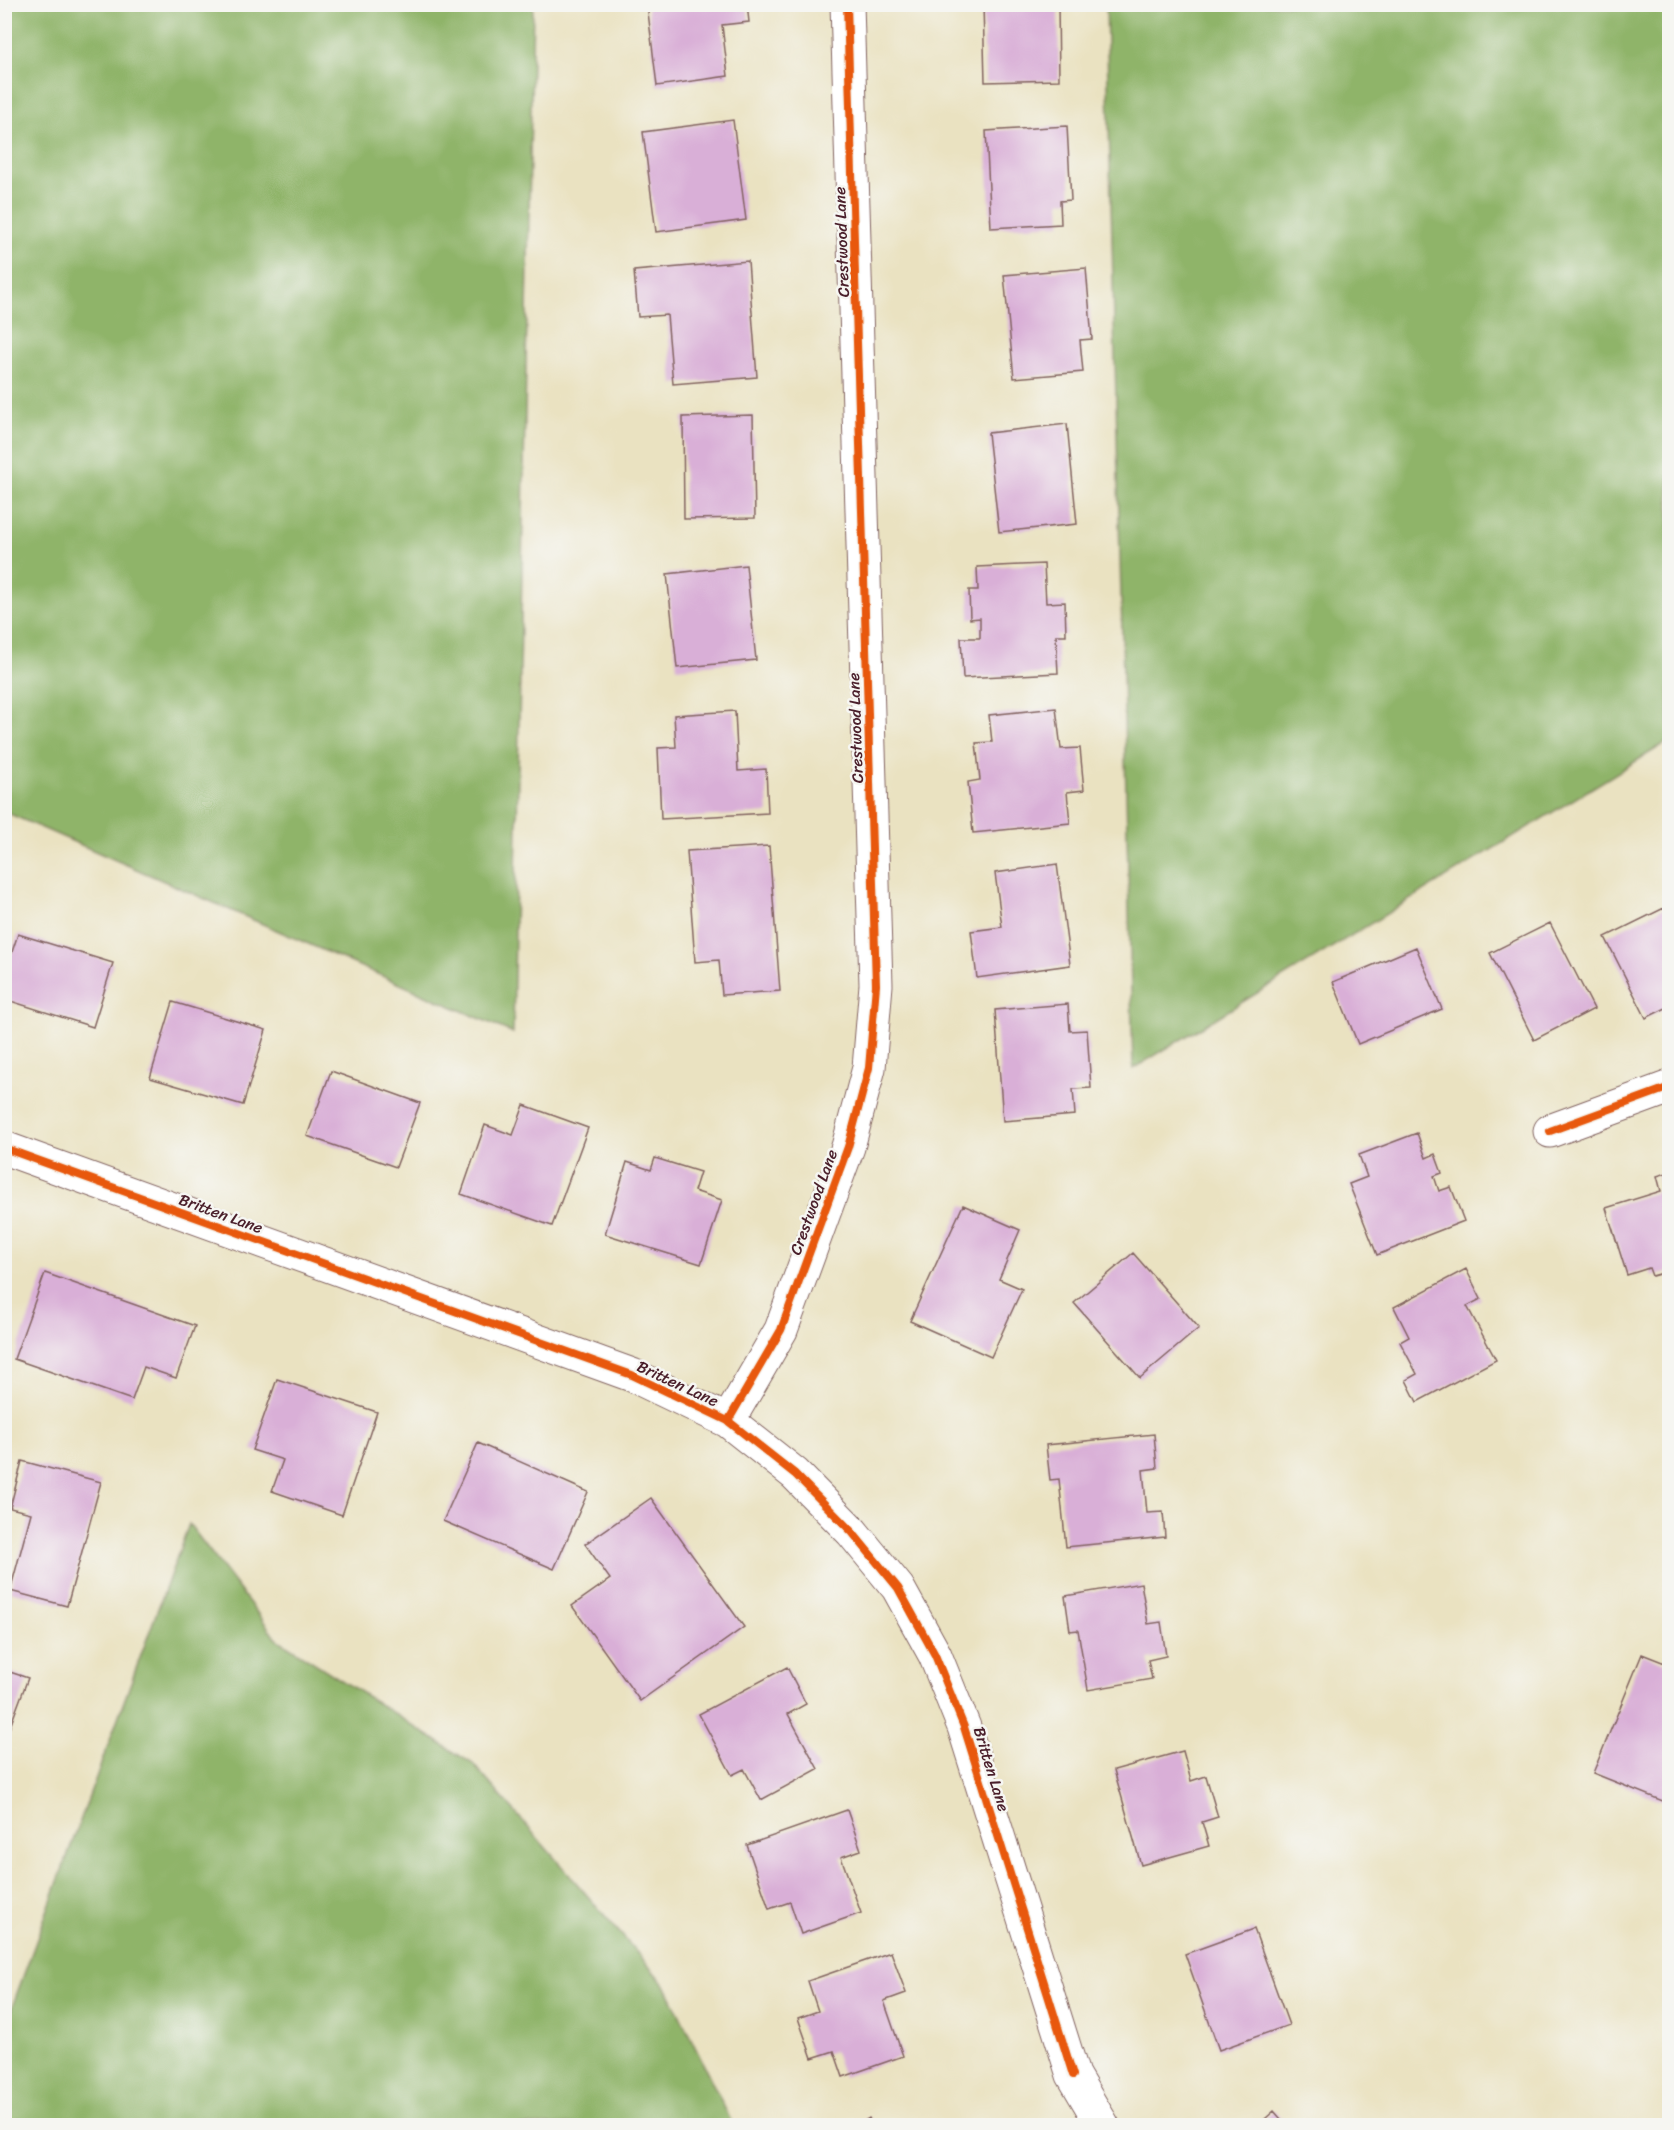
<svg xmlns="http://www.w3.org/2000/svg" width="1674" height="2130" font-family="Sriracha,sans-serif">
<rect width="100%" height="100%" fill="#f6f6f2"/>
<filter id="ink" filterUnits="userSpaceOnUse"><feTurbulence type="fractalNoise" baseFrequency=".0167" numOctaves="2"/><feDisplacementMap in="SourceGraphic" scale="12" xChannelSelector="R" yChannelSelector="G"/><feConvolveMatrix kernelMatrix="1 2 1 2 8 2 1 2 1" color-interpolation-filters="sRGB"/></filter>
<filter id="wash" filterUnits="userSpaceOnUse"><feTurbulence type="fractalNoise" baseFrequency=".008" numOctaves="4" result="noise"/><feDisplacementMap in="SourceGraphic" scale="24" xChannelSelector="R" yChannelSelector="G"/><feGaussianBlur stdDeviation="1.35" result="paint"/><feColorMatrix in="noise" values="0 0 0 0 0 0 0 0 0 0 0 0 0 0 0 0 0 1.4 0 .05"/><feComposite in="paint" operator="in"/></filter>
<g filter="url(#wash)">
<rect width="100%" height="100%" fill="#eae2c1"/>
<path fill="#8fb469" stroke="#6c6a4a" stroke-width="1.5" d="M5,4L533,5L513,1033L5,812Z
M1106,5H1670L1669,741L1133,1069Z
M189,1524L277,1639L473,1764L665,1985L733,2125H5V2026Z"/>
<g id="blocks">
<path fill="#d9afd7" d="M647,4H747L749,22L722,25L728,76L657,86Z
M983,4H1058L1059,80L985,82Z
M733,120L746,220L656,232L643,132Z
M1067,126L1071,200L1060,201L1061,224L991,228L986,131Z
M748,261L757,377L673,384L667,315L638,317L634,271Z
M1086,268L1092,339L1080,340L1083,372L1014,378L1004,275Z
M753,415L755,518L684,519L683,417Z
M1067,424L1077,524L999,532L988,433Z
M1044,564L1046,603L1065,602L1066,635H1056L1058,673L963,678L961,638H980V618L970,619L969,590H978L977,567Z
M746,565L756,660L677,668L667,574Z
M1056,708L1061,749L1080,748L1084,790L1067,792L1070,823L973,833L968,782L980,780L976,743L992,742L989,715Z
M735,711L738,771L766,769L768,813L661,819L658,748L676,747L674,715Z
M769,846L780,991L722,995L719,960L695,962L687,851Z
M1057,864L1070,965L977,978L971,931L1002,927L995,873Z
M1664,908L1670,919V1006L1646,1018L1605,937Z
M1550,923L1594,1009L1534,1040L1490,953Z
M18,934L113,963L93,1027L4,999V976Z
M1416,947L1442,1009L1358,1044L1333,982Z
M173,1002L266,1030L243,1105L150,1078Z
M1068,1004L1070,1031L1087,1030L1091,1088L1073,1089L1075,1115L1003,1121L995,1010Z
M331,1071L420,1103L396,1167L307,1136Z
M524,1105L588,1128L552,1226L461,1194L485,1125L513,1135Z
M1417,1133L1426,1158L1435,1154L1442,1173L1434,1176L1439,1191L1451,1187L1464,1221L1377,1255L1349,1184L1367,1177L1359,1155Z
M655,1158L700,1172L694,1191L722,1200L701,1264L605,1234L627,1162L651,1170Z
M1670,1172V1271L1652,1276L1649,1268L1627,1275L1606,1208L1661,1191L1657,1176Z
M963,1205L1020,1230L999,1279L1022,1289L991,1357L910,1321Z
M1133,1253L1199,1328L1140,1378L1074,1303Z
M1466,1269L1481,1299L1467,1306L1496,1360L1417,1402L1406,1380L1417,1374L1400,1342L1409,1337L1394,1307Z
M45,1273L195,1326L176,1378L144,1367L132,1400L14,1359Z
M277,1379L377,1412L342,1515L272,1491L283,1460L252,1450Z
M1154,1434L1157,1468L1143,1470L1147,1513L1163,1512L1165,1537L1066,1547L1059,1479L1050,1480L1046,1445Z
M478,1443L588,1492L554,1569L443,1521Z
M22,1461L101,1482L67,1606L10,1591L31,1513L10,1508Z
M651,1498L744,1627L640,1701L572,1606L610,1579L585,1544Z
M1141,1583L1148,1624L1161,1622L1166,1656L1148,1660L1152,1679L1088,1690L1078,1630L1070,1631L1065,1596Z
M1642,1654L1670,1665V1804L1593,1773Z
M787,1667L806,1704L788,1714L818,1769L761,1800L744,1769L732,1775L699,1714Z
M4,1670L28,1678L5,1740H4Z
M1183,1751L1191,1781L1206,1776L1218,1817L1202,1822L1209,1846L1141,1865L1114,1770Z
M847,1810L861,1850L841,1857L861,1913L801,1934L790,1902L769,1909L747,1845Z
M1254,1929L1289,2025L1219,2050L1185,1954Z
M891,1952L906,1993L884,2001L903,2056L843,2077L834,2051L812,2058L798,2018L818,2011L808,1981Z
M1274,2111L1287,2126H1257Z
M869,2118L873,2126H856Z"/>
</g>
</g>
<g filter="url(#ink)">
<use href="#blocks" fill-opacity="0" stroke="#826360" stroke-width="1.5"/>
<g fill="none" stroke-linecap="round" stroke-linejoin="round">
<g stroke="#826360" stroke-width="35">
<path id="minor" d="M1550,1131L1670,1087
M4,1148L632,1375L728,1421L795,1474L852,1532L898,1588L935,1655L964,1727L1073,2075L1103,2126
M728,1421L781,1330L848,1147L869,1068L876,985L847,4"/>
</g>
<use href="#minor" stroke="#fff" stroke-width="33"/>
<g stroke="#f6f6f2" stroke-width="11">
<path id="cycleway" d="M1550,1131L1670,1087
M4,1148L632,1375L728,1421L795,1474L852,1532L898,1588L935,1655L964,1727L1073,2075
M728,1421L781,1330L848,1147L869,1068L876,985L847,4"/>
</g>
<use href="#cycleway" stroke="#e8590c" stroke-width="8"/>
</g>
</g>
<g text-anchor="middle" stroke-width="5" stroke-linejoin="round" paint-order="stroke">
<g font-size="16" fill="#4a1f2b" stroke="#f6f6f2">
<text transform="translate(841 242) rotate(-92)" y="6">Crestwood Lane</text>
<text transform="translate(855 728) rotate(-92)" y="6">Crestwood Lane</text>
<text transform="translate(813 1202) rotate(-70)" y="6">Crestwood Lane</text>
<text transform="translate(221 1213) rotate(20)" y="6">Britten Lane</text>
<text transform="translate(678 1383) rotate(25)" y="6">Britten Lane</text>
<text transform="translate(992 1769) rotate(73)" y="6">Britten Lane</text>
</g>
</g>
<rect width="1674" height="2130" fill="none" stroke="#f6f6f2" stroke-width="24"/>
</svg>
